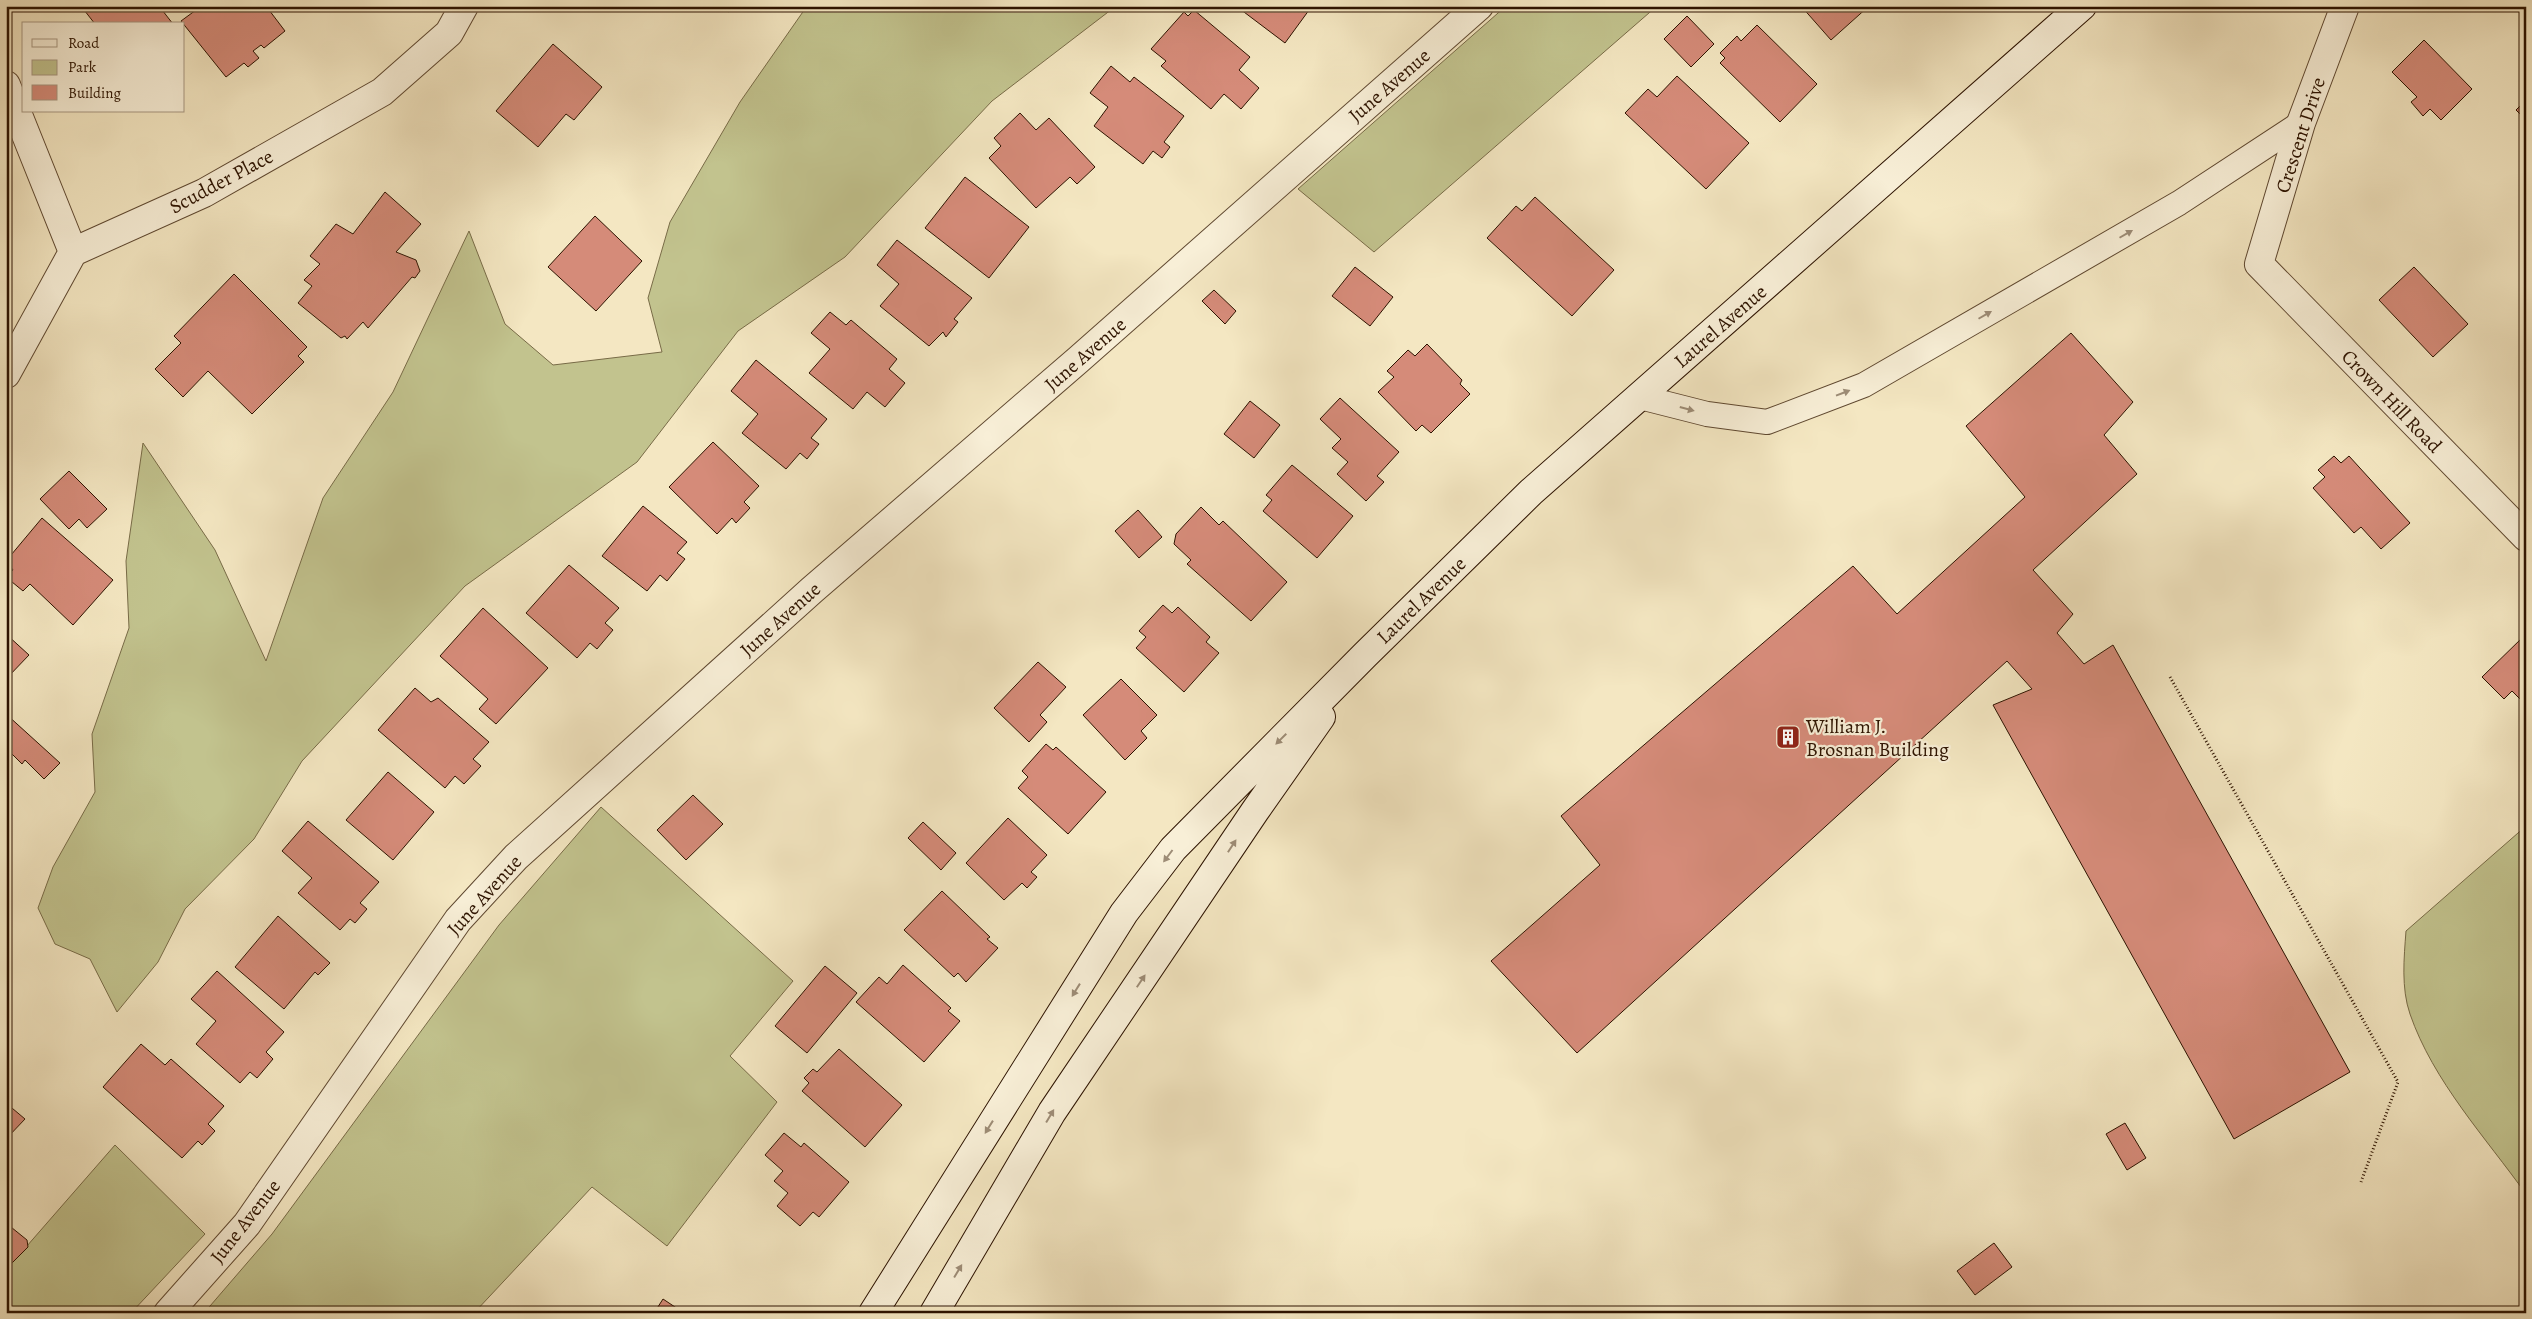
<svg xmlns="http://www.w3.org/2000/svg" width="2532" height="1319" font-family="Alegreya,serif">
<rect width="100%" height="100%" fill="#f4e7c2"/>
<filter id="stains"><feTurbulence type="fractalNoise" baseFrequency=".004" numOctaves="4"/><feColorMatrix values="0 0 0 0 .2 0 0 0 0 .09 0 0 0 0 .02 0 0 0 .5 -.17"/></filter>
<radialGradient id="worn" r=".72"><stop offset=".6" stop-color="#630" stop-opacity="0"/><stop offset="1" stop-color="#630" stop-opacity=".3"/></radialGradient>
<path fill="#c2c38e" stroke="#786b47" d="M807,6H1116L992,101L845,257L738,331L637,462L465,586L302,761L254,839L185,909L158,962L117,1012L90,959L55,944L38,908L53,867L95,792L92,734L129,628L126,561L143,443L215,550L266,661L323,498L393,392L469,231L505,324L553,365L662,352L648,298L670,222L740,102Z
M1506,6H1657L1374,252L1298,189Z
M601,807L793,981L730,1056L777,1102L667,1246L592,1187L474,1313H204L272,1234L499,925Z
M2526,826V1194C2486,1138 2433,1081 2410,1014C2401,988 2404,958 2406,931Z
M115,1145L205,1234L131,1313H6V1270Z"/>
<path fill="#d58b79" stroke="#2d1300" d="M81,6H159L173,24H95Z
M266,6L285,31L264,48L261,45L253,51L259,58L248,67L244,63L226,77L181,21L196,10L194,6Z
M721,6H734L729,12Z
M1236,6H1312L1285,43Z
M1801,6H1869L1831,40Z
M1194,10L1250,57L1239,70L1259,88L1241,109L1224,94L1211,109L1161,66L1166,61L1151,49L1184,12L1188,16Z
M1687,16L1714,44L1691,67L1664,39Z
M1757,25L1817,84L1780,122L1720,63L1725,58L1720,53L1737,36L1741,41Z
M2424,40L2472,89L2441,120L2430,109L2423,116L2411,102L2417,97L2392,72Z
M553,44L602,87L574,120L566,114L538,147L496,111Z
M1111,66L1130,82L1134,77L1184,116L1164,142L1170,147L1162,158L1153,151L1143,164L1094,126L1108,107L1090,93Z
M1677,76L1749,143L1706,189L1625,113L1648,89L1657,97Z
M2526,100V120L2516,110Z
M1020,113L1036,130L1049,118L1095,167L1077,184L1070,177L1036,208L989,158L1001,146L994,138Z
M965,177L1029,227L989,278L925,228Z
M385,192L421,224L396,252L416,260L420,271L415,278L412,277L368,328L363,322L347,339L345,336L341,338L298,303L312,286L304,280L320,264L310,256L336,224L353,234Z
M1535,197L1614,270L1572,316L1487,238L1516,206L1522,211Z
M595,216L642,261L596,311L548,267Z
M897,240L972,298L954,319L958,322L946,337L943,332L929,346L880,306L899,284L877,265Z
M1355,267L1393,297L1370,326L1332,296Z
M2414,267L2468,324L2433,357L2379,300Z
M234,274L307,347L298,356L304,362L252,414L208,371L183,397L155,369L181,343L174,336Z
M1214,290L1236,311L1225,324L1202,301Z
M830,312L846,325L851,320L897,359L889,369L905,383L885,407L867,392L853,409L809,373L830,349L811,333Z
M2071,333L2133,402L2104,435L2137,474L2033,570L2073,614L2057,633L2084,664L2113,645L2350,1072L2234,1139L1993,705L2032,689L2007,661L1577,1053L1491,961L1600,865L1561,816L1853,566L1897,614L2025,497L1966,426Z
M1427,344L1462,380L1460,384L1470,394L1431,433L1422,425L1416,431L1378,392L1394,377L1387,371L1408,350L1415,356Z
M756,360L827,419L811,438L819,444L807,459L800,453L786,469L742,433L758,414L731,391Z
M1340,398L1399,452L1377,476L1384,482L1366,501L1337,474L1348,462L1332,448L1341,439L1320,419Z
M1250,401L1280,425L1254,458L1224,434Z
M713,442L759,486L744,502L750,508L736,523L732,518L717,534L669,487Z
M2334,456L2341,463L2349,456L2410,523L2381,549L2361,527L2354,533L2313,488L2325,477L2318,470Z
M1292,465L1353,516L1317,558L1263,511L1272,500L1266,495Z
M69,471L107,509L87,528L79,519L69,529L40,499Z
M643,506L687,542L677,553L685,559L667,581L660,575L647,591L602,556Z
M1201,507L1219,525L1223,521L1287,582L1251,621L1187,564L1191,560L1174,544L1176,534Z
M1138,510L1162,537L1139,558L1115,531Z
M42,518L113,580L73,625L30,584L23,591L6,577L13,570L6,561Z
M569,565L619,608L605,623L613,630L597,649L590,643L577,658L526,613Z
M1163,605L1172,613L1178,607L1210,637L1206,642L1219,653L1184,692L1136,648L1146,637L1139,631Z
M483,608L548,668L496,724L479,709L488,699L440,656Z
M6,634L29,655L6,679Z
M2523,637L2526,640V705L2512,691L2504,699L2482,677Z
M1038,662L1066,687L1040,715L1047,722L1029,742L994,708Z
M1121,679L1157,715L1141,731L1147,738L1125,760L1083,715Z
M415,688L431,702L438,698L489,742L473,759L481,766L464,784L455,776L445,788L378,730Z
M6,714L60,763L44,779L25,760L22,764L6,748Z
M1046,744L1053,750L1056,747L1106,792L1068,834L1018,788L1028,777L1022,771Z
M388,772L434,812L393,860L346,820Z
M693,795L723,824L686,860L657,830Z
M1008,818L1047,855L1031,872L1037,877L1027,888L1022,883L1004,900L966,863Z
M308,821L379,882L360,903L367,909L355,923L350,919L340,930L298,893L312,878L282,851Z
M923,822L956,853L941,870L908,838Z
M942,891L990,937L987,939L998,948L966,982L958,973L954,977L904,930Z
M278,916L330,963L318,975L315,972L284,1009L235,967Z
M903,965L951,1008L948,1011L960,1021L924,1062L856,1002L879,977L887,984Z
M825,966L857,993L807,1053L775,1026Z
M217,971L284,1032L266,1052L273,1059L257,1078L250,1072L240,1083L196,1044L216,1021L191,999Z
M141,1044L165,1065L171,1059L224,1106L208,1124L215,1131L202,1145L198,1141L182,1158L103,1087Z
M839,1049L902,1105L865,1147L802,1091L809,1083L804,1078L813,1069L817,1072Z
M6,1103L25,1119L6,1139Z
M2125,1123L2146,1158L2127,1170L2106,1134Z
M784,1133L801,1147L804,1143L849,1182L819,1217L813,1212L800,1226L777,1206L788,1193L774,1181L783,1171L765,1155Z
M6,1223L27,1240L28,1247L6,1269Z
M1994,1243L2012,1267L1975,1295L1957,1271Z
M663,1299L684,1313H654Z"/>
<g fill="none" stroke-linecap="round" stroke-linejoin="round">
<g stroke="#5f4830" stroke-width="26">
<path id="lane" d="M1640,397L1707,414L1767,422L1864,385L2179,203L2301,123"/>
</g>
<g stroke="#5f4830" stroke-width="30">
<path id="street" d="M2345,6L2301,123L2259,264L2526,537
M6,85L73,252
M6,374L73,252L204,193L382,92L449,33L464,6
M168,1313L247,1224L458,920L516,857L812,590L1078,360L1479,6"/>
</g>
<g stroke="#2d1300" stroke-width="30">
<path id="secondary" d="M873,1313L1124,913L1173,849L1365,655L1531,492L2082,6
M934,1313L1052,1112L1255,811L1321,717"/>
</g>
<path stroke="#2d1300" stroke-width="3" stroke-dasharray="1 2.5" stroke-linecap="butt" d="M2170,677L2398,1082L2361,1182"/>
<use href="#lane" stroke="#f8efd7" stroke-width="24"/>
<use href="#street" stroke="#f8efd7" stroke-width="28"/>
<use href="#secondary" stroke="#f8efd7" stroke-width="28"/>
</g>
<defs><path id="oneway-solid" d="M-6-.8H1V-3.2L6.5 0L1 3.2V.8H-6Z" transform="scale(1.25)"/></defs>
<g fill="#9d8c76">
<use href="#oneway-solid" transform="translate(2126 234) rotate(-30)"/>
<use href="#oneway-solid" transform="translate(1985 315) rotate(-30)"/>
<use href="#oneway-solid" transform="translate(1843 393) rotate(-21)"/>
<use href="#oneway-solid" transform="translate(1687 409) rotate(15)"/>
<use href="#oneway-solid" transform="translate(1281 739) rotate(135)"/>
<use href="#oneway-solid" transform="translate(1232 846) rotate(-57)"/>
<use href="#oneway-solid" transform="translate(1168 856) rotate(127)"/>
<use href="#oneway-solid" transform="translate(1141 981) rotate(-56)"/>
<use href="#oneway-solid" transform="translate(1076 990) rotate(122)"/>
<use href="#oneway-solid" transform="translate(1050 1116) rotate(-59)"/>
<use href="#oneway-solid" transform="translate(989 1127) rotate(122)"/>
<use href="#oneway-solid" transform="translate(958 1271) rotate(-59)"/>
</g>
<defs>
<g id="building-square" transform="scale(1.25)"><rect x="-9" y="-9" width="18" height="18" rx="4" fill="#8f2418" stroke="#f8efd7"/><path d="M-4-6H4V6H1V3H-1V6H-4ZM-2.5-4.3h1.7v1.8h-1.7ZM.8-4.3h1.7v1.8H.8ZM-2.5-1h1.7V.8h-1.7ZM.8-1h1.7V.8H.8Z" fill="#fff"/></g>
</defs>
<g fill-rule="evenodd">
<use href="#building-square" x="1788" y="737"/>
</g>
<g text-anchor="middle" stroke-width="4.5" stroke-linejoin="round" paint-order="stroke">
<g font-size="20" fill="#2d1300" stroke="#f8efd7">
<text transform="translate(1389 85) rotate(-41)" y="7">June Avenue</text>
<text transform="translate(2300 135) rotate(-72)" y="7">Crescent Drive</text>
<text transform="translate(221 181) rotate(-28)" y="7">Scudder Place</text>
<text transform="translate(1720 326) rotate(-41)" y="7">Laurel Avenue</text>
<text transform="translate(1085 354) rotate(-41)" y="7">June Avenue</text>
<text transform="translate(2392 401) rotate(46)" y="7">Crown Hill Road</text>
<text transform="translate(1421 600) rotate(-44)" y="7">Laurel Avenue</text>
<text transform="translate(780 619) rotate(-42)" y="7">June Avenue</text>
<text transform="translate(484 895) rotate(-48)" y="7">June Avenue</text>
<text transform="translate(245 1221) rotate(-52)" y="7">June Avenue</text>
</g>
<g font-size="20" fill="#2d1300" stroke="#f8efd7" text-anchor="start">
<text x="1806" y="733">William J.<tspan x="1806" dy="23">Brosnan Building</tspan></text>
</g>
</g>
<rect width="2532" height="1319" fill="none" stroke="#f4e7c2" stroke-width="25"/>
<rect x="8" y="8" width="2517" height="1304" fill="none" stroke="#2d1300" stroke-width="2.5"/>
<rect x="12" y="12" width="2507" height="1294" fill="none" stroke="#2d1300"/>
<rect x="22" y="22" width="162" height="90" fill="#f8efd7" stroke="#a79781"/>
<rect x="32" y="39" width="25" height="8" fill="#f8efd7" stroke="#a79781"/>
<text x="68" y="48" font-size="15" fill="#2d1300">Road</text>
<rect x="32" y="60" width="25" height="15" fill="#c2c38e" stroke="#a79781"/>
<text x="68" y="72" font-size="15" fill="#2d1300">Park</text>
<rect x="32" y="85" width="25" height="15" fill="#d58b79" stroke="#a79781"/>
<text x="68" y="98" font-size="15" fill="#2d1300">Building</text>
<rect width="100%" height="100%" filter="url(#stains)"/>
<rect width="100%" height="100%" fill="url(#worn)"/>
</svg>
